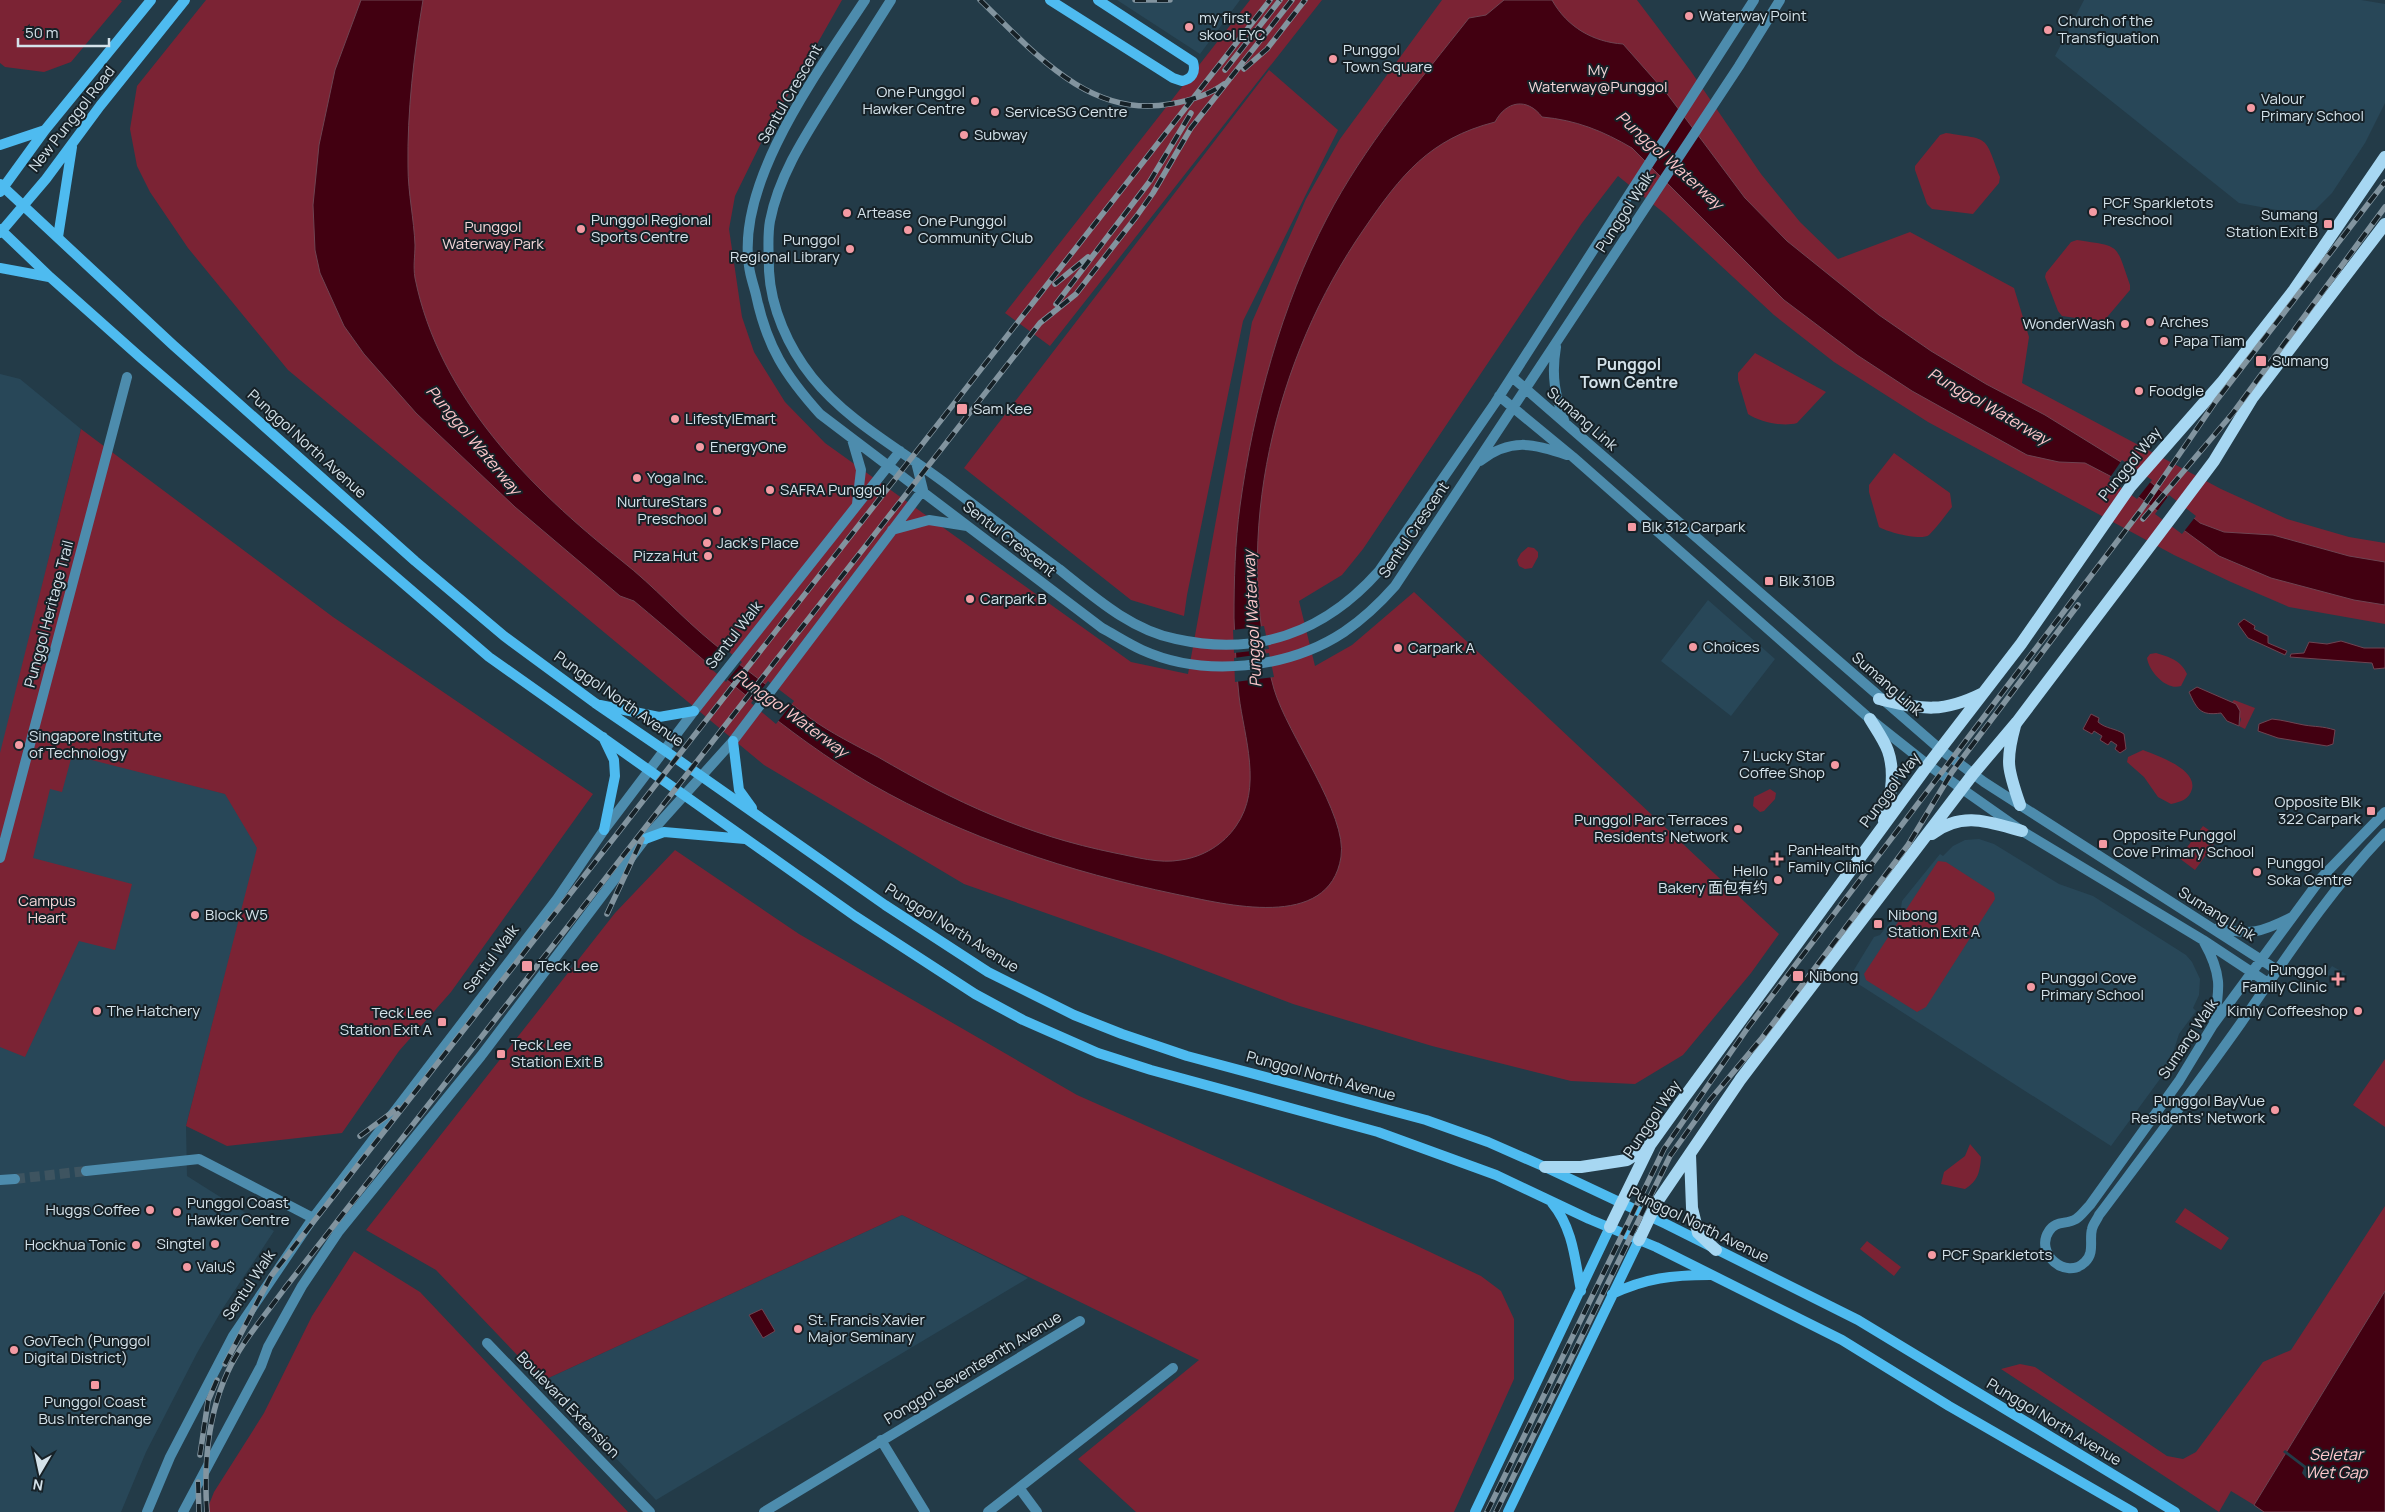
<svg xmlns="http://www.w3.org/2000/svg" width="2385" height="1512" font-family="Manrope,'Noto Sans SC',sans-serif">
<rect width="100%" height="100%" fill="#233b48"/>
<path fill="#284758" d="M1117,0H1240L1200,54Z
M2084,0H2361L2385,4V103L2365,143L2332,193L2309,216L2239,203L2055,56Z
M0,374L20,379L81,429L5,736L226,794L258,848L186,1126L187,1176L274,1231L223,1308L197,1353L146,1452L121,1512H0Z
M1708,600L1775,659L1731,716L1661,661Z
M1979,839L1994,844L2059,884L2093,896L2186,955L2192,962L2200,979L2199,995L2193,1008L2196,1011L2179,1034L2168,1068L2111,1146L1849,978L1874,937L1880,935L1901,908L1902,901L1940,854L1943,856L1953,846L1965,840Z
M2332,966L2346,974L2339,983L2326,974Z
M902,1215L1028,1278L656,1500L542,1381Z"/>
<path fill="#7b2334" d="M0,0H120L122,1L71,62L44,72L5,67L0,63Z
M206,0H842L762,141L735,196L729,229L742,317L754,352L785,402L825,443L1131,662L1188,674L1252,322L1306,199L1340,139L1442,0H1637L1690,70L1761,174L1800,222L1838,259L1910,232L2014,288L2029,337L2022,383L2221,489L2287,519L2349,537L2385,543V624L2289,607L2231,582L2174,555L1928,422L1834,362L1774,315L1664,213L1618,176L1582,223L1363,549L1342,575L1299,601L1315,666L1352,645L1414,592L1779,934L1751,973L1683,1055L1635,1084L1571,1081L1432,1046L1293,1004L1159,953L964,884L764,765L288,370L188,248L150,192L137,166L130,129L137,86Z
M1250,0H1322L1050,346L1005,313Z
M1269,70L1338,130L1243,321L1187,595L1184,616L1131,600L964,468Z
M1946,133C1991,140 1984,135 2000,177L1999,183L1973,214L1932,209L1927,204L1915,170V166L1940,135Z
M2077,240C2121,247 2115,242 2130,285V290L2103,322L2062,316L2058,311L2045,277L2046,273L2071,242Z
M1755,353L1826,392L1797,423C1783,427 1760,422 1748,414L1738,380V373Z
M81,429L333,617L593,794L451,992L399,1051L342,1133L227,1146L186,1126L257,848L225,794L72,755L62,792L50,789L33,858L132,884L115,950L79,941L25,1057L0,1047V753Z
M1894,453L1950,493L1952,507C1945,516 1937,527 1929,535C1921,541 1887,532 1879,527L1869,492V485Z
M1528,547L1534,548L1538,552V557L1532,568L1525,569L1519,566L1517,560L1521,553Z
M2156,653C2169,657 2181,660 2187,674L2181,686C2167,691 2149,672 2147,658L2150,654Z
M2234,700L2255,708L2245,729L2239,726L2241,719L2232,702Z
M2143,750C2158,756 2197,769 2192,789C2189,800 2180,802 2171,804L2158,797L2144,777L2127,762L2128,757Z
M1770,789L1776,793L1775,799L1764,811L1760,812L1753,806L1754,797Z
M2203,826L2219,837L2195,870L2179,858Z
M675,850L799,934L1077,1095L1413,1244L1481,1276L1501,1291L1514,1319V1379L1454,1512H1136L1078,1459L1199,1360L902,1215L542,1381L436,1270L366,1230L615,913Z
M1938,861L1946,862L1994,893L1995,899L1926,1007L1917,1012L1866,980L1864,974Z
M2385,1059V1127L2353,1105Z
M1970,1144L1981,1157C1980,1172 1978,1181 1965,1189L1941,1184L1944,1172L1965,1156Z
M2385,1206V1291L2254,1505L2231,1491L2219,1512L2001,1369L2020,1364L2035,1367L2167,1456L2183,1459L2196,1452L2263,1362L2291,1350Z
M2185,1208L2229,1238L2221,1250L2175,1222Z
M1867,1241L1901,1267L1894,1276L1860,1249Z
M354,1251L420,1292L628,1512H206L214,1492L264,1413L312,1316Z"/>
<path fill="#420011" stroke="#6e4452" d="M361,0H423C414,54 407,112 408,167C408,193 414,219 415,245C415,256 413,266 415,278C439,397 530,488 622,561C654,586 681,617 713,643C744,669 778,693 810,718C831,733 855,745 878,757C955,802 1026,835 1115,853C1136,857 1159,864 1181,860C1203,857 1224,844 1236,826C1263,788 1244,737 1239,696C1236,670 1235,643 1234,618C1234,581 1235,542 1240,506C1253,410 1282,304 1327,218C1363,148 1420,80 1469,18L1486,15L1504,0H1552C1567,27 1593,42 1623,44L1668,95L1745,198L1787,241L1879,315L1931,351L1986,384L2045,415L2142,475L2200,523L2224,532L2273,535L2349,556L2385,562V605L2354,600L2271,578L2219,556L2110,476L2085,463L2059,462L2027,455L1912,391L1857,355L1784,300L1632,148C1603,131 1576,120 1542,117C1527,97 1506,101 1495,122C1429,139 1401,175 1364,229C1275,357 1231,536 1274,689C1287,734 1348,815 1341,857C1329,932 1225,904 1175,894C1070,872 965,838 871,784C784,734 711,665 634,601L620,596L515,507L416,413L364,354L344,326L320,273L315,250L313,205L319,145L335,70Z
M2244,619L2255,626L2254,629L2268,636V643L2287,651L2285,655L2248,638L2238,624Z
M2341,641L2364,648H2385V668L2374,669L2372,663L2290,657L2291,654L2304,653L2309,642L2327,644Z
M2197,687L2236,704L2240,711L2239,726L2227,721L2221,713C2200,716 2197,709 2189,692Z
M2091,714L2099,718L2098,722C2106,729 2115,728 2124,734L2126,749L2120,753L2115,749L2117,745L2111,741L2108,745L2100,740L2102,736L2094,731L2092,734L2083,729Z
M2272,719C2283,720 2293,723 2304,725C2316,727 2322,726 2335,730L2333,744L2327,746L2278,738L2258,731L2259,724Z
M2385,1291V1512H2264L2254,1505Z
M762,1309L775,1331L763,1338L749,1315Z"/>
<path fill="#233b48" d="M2122,460L2152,480L2137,499L2109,479Z
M2169,495L2196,516L2182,534L2155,514Z
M1264,626L1269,649L1234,653L1233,630Z
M720,645L742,662L726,682L706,664Z
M1269,653L1274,677L1235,682L1234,658Z
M768,681L794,701L776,724L751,703Z
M2285,1450L2306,1466L2313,1467L2316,1472L2314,1477L2306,1478L2302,1473L2304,1468L2283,1452Z"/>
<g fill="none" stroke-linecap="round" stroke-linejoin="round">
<path stroke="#3e5460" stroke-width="10" stroke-dasharray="10 5" stroke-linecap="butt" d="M15,1179L86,1171"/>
<path stroke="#4d8cad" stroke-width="10" d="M865,0C820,69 736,180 749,266C750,276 754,286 756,295C767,347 785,375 820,414L1102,628C1115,635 1129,644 1142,650C1204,678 1288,669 1344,632C1363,619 1380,603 1395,586L1739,66L1780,0
M891,0C871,31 852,62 832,93C807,133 779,174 770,221C767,237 769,255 769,271C771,308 788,347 812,377C847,421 900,449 945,483C983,512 1021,541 1059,569C1094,597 1131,630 1176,639C1257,657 1325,632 1379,571L1495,403L1754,0
M1556,347C1551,376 1555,395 1565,423
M1512,377L1941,750L1984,782L2277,970
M1499,396L1573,457L1870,719L1928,765L2022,831L2203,940L2268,983
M852,439L861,470L857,504
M1480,461C1510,438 1533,443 1567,455
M892,530L929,520L967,526
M2385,812L2322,877L2213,1025L2179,1081L2090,1205C2085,1210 2081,1216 2076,1219C2066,1225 2056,1220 2049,1231C2034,1253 2066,1281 2085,1262C2095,1253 2089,1240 2092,1229C2093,1224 2097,1220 2099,1215C2147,1151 2195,1088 2241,1023C2286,958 2330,890 2385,833
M0,858L127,377
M2218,928C2250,936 2262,932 2292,917
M2204,942C2222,974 2220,988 2214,1022
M86,1171L199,1159L313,1218
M0,1180L15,1179
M487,1343L650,1512
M881,1440L925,1512
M1020,1489L1037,1512
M147,1512L170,1457L233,1336L313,1218L557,899L604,830L694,711L900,451
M183,1512L261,1366L268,1347L302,1286L339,1231L481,1056L645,839L733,741L916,499L923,490L916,462
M764,1512L1080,1321
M988,1512L1173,1368"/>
<path stroke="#4ebbf0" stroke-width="10" d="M1050,0L1173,78L1182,81C1192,79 1196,72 1193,62L1098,0
M0,145L45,130
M0,184L173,345L415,561L504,636L595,703L664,750L885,905L988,972L1074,1015L1122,1034L1187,1056L1426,1120L1488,1142L1545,1167L1666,1224L1858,1320L2175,1512
M0,192L45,130L151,0
M0,229L50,277L141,358L489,657L855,916L975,994L1023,1020L1098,1053L1151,1070L1378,1132L1496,1175L1589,1219L1656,1247L1842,1340L1949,1406L2133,1512
M0,233L46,179L100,106L185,0
M58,237L72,147
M0,268L49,277
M600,705L659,717L694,711
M603,737L614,760L615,776L604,830
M733,741L739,790L752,808
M645,839L664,832L745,839
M1552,1203C1573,1228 1575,1260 1581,1291
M1612,1294C1646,1278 1672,1275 1710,1275
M1475,1512L1610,1227
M1508,1512L1639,1240"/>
<path stroke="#a7d7f2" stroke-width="12" d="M1879,699C1923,709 1941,714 1983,693
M1870,719C1876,729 1884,740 1888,751C1896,774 1890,799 1884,821
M2015,726C2005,762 2008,770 2020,805
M1932,834C1962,811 1989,822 2022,831
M1690,1155L1692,1208L1698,1233L1716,1250
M1545,1167H1581L1627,1160L1648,1146
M1610,1227L1650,1145L1683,1099L1928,765L2021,644L2130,487L2223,381L2294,290L2385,157
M1639,1240L1657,1202L1740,1080L1973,774L2017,722L2132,570L2214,461L2253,397L2385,224"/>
<g stroke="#82949f" stroke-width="5.5">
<path id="rail" d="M980,0C1033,51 1089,119 1170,104C1188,101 1209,95 1224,84
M1135,0H1170
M1244,69L1267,49L1305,0
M1225,70L1280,0
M1055,284L1088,257
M1056,304L1150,181L1191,113
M2143,519L2233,413L2385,207
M607,914L642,839
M360,1136L398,1108
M225,1364L271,1276L1270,0
M200,1455L208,1401L217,1380
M198,1482L199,1512
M207,1512C203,1460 209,1402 236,1356C250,1332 269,1310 285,1288L1040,323L1076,294L1136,217L1153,193L1191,128L1292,0
M1487,1512L1664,1149L1749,1026L2141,510L2216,401L2385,182
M1496,1512L1670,1156L1710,1100L1762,1038L1908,845L1952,772L2078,605"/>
</g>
<use href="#rail" stroke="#162127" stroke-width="4" stroke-dasharray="11" stroke-linecap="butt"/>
</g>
<g fill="#f49aa3" stroke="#162127" stroke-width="2">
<circle cx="1689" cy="16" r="5"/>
<circle cx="1189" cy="27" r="5"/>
<circle cx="2048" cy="30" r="5"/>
<circle cx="1333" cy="59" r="5"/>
<circle cx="975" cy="101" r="5"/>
<circle cx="2251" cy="108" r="5"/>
<circle cx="995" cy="112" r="5"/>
<circle cx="964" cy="135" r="5"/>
<circle cx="2093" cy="212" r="5"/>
<circle cx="847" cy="213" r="5"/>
<rect x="2323" y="219" width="10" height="10" rx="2.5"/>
<circle cx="581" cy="229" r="5"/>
<circle cx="908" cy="230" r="5"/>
<circle cx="850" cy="249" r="5"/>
<circle cx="2150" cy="322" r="5"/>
<circle cx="2125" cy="324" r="5"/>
<circle cx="2164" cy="341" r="5"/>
<rect x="2255" y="355" width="12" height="12" rx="2.5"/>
<circle cx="2139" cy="391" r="5"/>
<rect x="956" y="403" width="12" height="12" rx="2.5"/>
<circle cx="675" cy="419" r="5"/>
<circle cx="700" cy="447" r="5"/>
<circle cx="637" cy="478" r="5"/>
<circle cx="770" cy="490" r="5"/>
<circle cx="717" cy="511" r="5"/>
<rect x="1627" y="522" width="10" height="10" rx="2.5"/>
<circle cx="707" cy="543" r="5"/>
<circle cx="708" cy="556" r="5"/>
<rect x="1764" y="576" width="10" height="10" rx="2.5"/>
<circle cx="970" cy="599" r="5"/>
<circle cx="1693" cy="647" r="5"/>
<circle cx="1398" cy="648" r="5"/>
<circle cx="19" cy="745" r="5"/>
<circle cx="1835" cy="765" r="5"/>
<rect x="2366" y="806" width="10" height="10" rx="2.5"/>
<circle cx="1738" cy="829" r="5"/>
<rect x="2098" y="839" width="10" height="10" rx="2.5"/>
<path d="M1774.5 851.5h5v5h5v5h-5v5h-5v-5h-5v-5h5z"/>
<circle cx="2257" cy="872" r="5"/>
<circle cx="1778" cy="880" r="5"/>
<circle cx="195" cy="915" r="5"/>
<rect x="1873" y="919" width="10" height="10" rx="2.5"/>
<rect x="521" y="960" width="12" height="12" rx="2.5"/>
<rect x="1792" y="970" width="12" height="12" rx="2.5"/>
<path d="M2335.5 971.5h5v5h5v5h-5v5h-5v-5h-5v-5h5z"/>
<circle cx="2031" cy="987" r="5"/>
<circle cx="97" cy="1011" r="5"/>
<circle cx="2358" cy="1011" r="5"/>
<rect x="437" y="1017" width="10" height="10" rx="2.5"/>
<rect x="496" y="1049" width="10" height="10" rx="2.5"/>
<circle cx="2275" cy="1110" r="5"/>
<circle cx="150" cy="1210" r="5"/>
<circle cx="177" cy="1212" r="5"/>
<circle cx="215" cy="1244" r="5"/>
<circle cx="136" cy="1245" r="5"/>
<circle cx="1932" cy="1255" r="5"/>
<circle cx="187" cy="1267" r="5"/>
<circle cx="798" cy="1329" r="5"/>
<circle cx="14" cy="1350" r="5"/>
<rect x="90" y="1380" width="10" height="10" rx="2.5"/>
</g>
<g text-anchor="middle" stroke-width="4" stroke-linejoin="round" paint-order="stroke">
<g font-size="15" fill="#d4e2ea" stroke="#162127" text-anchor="start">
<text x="1699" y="21">Waterway Point</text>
<text x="1199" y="23">my first<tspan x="1199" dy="17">skool EYC</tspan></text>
<text x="2058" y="26">Church of the<tspan x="2058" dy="17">Transfiguation</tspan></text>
<text x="1343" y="55">Punggol<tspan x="1343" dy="17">Town Square</tspan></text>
<text x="965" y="97" text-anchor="end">One Punggol<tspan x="965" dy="17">Hawker Centre</tspan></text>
<text x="2261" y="104">Valour<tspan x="2261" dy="17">Primary School</tspan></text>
<text x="1005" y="117">ServiceSG Centre</text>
<text x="974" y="140">Subway</text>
<text x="2103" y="208">PCF Sparkletots<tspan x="2103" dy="17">Preschool</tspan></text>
<text x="857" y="218">Artease</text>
<text x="2318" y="220" text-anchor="end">Sumang<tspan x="2318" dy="17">Station Exit B</tspan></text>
<text x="591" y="225">Punggol Regional<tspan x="591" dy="17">Sports Centre</tspan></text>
<text x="918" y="226">One Punggol<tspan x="918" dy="17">Community Club</tspan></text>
<text x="840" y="245" text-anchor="end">Punggol<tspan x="840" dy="17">Regional Library</tspan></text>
<text x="2160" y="327">Arches</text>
<text x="2115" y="329" text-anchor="end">WonderWash</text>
<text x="2174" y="346">Papa Tiam</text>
<text x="2272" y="366">Sumang</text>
<text x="2149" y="396">Foodgle</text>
<text x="973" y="414">Sam Kee</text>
<text x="685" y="424">LifestylEmart</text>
<text x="710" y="452">EnergyOne</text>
<text x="647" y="483">Yoga Inc.</text>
<text x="780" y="495">SAFRA Punggol</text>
<text x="707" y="507" text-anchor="end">NurtureStars<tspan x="707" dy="17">Preschool</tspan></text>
<text x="1642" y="532">Blk 312 Carpark</text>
<text x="717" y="548">Jack's Place</text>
<text x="698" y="561" text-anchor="end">Pizza Hut</text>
<text x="1779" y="586">Blk 310B</text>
<text x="980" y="604">Carpark B</text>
<text x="1703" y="652">Choices</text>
<text x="1408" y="653">Carpark A</text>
<text x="29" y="741">Singapore Institute<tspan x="29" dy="17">of Technology</tspan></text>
<text x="1825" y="761" text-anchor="end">7 Lucky Star<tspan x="1825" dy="17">Coffee Shop</tspan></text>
<text x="2361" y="807" text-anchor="end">Opposite Blk<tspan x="2361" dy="17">322 Carpark</tspan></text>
<text x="1728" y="825" text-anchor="end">Punggol Parc Terraces<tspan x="1728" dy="17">Residents' Network</tspan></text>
<text x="2113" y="840">Opposite Punggol<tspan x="2113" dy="17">Cove Primary School</tspan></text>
<text x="1788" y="855">PanHealth<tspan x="1788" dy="17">Family Clinic</tspan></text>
<text x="2267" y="868">Punggol<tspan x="2267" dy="17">Soka Centre</tspan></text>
<text x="1768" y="876" text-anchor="end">Hello<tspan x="1768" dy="17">Bakery 面包有约</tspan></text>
<text x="205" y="920">Block W5</text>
<text x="1888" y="920">Nibong<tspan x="1888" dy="17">Station Exit A</tspan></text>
<text x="538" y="971">Teck Lee</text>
<text x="2327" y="975" text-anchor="end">Punggol<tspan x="2327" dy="17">Family Clinic</tspan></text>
<text x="1809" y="981">Nibong</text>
<text x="2041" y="983">Punggol Cove<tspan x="2041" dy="17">Primary School</tspan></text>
<text x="107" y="1016">The Hatchery</text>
<text x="2348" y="1016" text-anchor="end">Kimly Coffeeshop</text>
<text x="432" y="1018" text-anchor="end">Teck Lee<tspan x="432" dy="17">Station Exit A</tspan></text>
<text x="511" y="1050">Teck Lee<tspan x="511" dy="17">Station Exit B</tspan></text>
<text x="2265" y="1106" text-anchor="end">Punggol BayVue<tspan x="2265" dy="17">Residents' Network</tspan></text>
<text x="187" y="1208">Punggol Coast<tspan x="187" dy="17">Hawker Centre</tspan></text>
<text x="140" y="1215" text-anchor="end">Huggs Coffee</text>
<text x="205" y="1249" text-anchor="end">Singtel</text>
<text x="126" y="1250" text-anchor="end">Hockhua Tonic</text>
<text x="1942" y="1260">PCF Sparkletots</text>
<text x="197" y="1272">Valu$</text>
<text x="808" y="1325">St. Francis Xavier<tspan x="808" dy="17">Major Seminary</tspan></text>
<text x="24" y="1346">GovTech (Punggol<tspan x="24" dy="17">Digital District)</tspan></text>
<text x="95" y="1407" text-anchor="middle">Punggol Coast<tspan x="95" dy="17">Bus Interchange</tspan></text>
</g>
<g font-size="15" fill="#f2d6d8" stroke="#162127">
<text x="1598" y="75">My<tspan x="1598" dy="17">Waterway@Punggol</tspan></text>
<text x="493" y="232">Punggol<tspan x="493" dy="17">Waterway Park</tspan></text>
<text x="47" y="906">Campus<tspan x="47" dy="17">Heart</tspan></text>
</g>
<g font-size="15" fill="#d4e2ea" stroke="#162127">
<text transform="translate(790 94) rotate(-60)" y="5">Sentul Crescent</text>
<text transform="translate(72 119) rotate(-52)" y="5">New Punggol Road</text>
<text transform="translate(1625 212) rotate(-57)" y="5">Punggol Walk</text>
<text transform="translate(1582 419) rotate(41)" y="5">Sumang Link</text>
<text transform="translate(307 444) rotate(42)" y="5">Punggol North Avenue</text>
<text transform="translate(2130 464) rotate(-51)" y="5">Punggol Way</text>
<text transform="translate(1414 530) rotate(-56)" y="5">Sentul Crescent</text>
<text transform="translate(1009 539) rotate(38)" y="5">Sentul Crescent</text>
<text transform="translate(49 614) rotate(-75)" y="5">Punggol Heritage Trail</text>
<text transform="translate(734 635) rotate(-52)" y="5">Sentul Walk</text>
<text transform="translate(1887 684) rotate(41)" y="5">Sumang Link</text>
<text transform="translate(619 699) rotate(35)" y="5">Punggol North Avenue</text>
<text transform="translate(1890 790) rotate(-53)" y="5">Punggol Way</text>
<text transform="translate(2217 914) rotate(32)" y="5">Sumang Link</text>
<text transform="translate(952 928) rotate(32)" y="5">Punggol North Avenue</text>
<text transform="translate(491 959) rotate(-53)" y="5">Sentul Walk</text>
<text transform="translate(2188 1039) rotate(-56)" y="5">Sumang Walk</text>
<text transform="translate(1321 1076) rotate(15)" y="5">Punggol North Avenue</text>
<text transform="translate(1652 1119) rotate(-56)" y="5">Punggol Way</text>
<text transform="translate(1699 1225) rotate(26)" y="5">Punggol North Avenue</text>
<text transform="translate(249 1285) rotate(-56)" y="5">Sentul Walk</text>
<text transform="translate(973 1368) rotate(-31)" y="5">Ponggol Seventeenth Avenue</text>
<text transform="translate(568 1405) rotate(46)" y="5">Boulevard Extension</text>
<text transform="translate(2054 1422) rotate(31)" y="5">Punggol North Avenue</text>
</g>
<g font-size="16" font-style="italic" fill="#fec8cc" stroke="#162127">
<text transform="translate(1670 160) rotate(42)" y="6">Punggol Waterway</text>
<text transform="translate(1989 406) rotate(30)" y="6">Punggol Waterway</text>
<text transform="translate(474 440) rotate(50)" y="6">Punggol Waterway</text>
<text transform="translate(1252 619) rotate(-93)" y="6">Punggol Waterway</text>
<text transform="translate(791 713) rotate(36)" y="6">Punggol Waterway</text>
<text x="2336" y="1460">Seletar<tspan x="2336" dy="18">Wet Gap</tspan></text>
</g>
<g font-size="16" font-weight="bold" fill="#d4e2ea" stroke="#162127">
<text x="1629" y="370">Punggol<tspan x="1629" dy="18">Town Centre</tspan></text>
</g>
</g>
<g transform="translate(40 1472) rotate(189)" stroke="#162127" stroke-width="4" paint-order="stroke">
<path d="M0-4L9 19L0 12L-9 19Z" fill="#d4e2ea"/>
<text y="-8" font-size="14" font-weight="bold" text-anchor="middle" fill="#d4e2ea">N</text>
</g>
<path d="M18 38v8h91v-8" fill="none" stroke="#d4e2ea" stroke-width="2.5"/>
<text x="25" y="38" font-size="15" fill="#d4e2ea" stroke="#162127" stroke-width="4" paint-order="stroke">50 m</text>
</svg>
